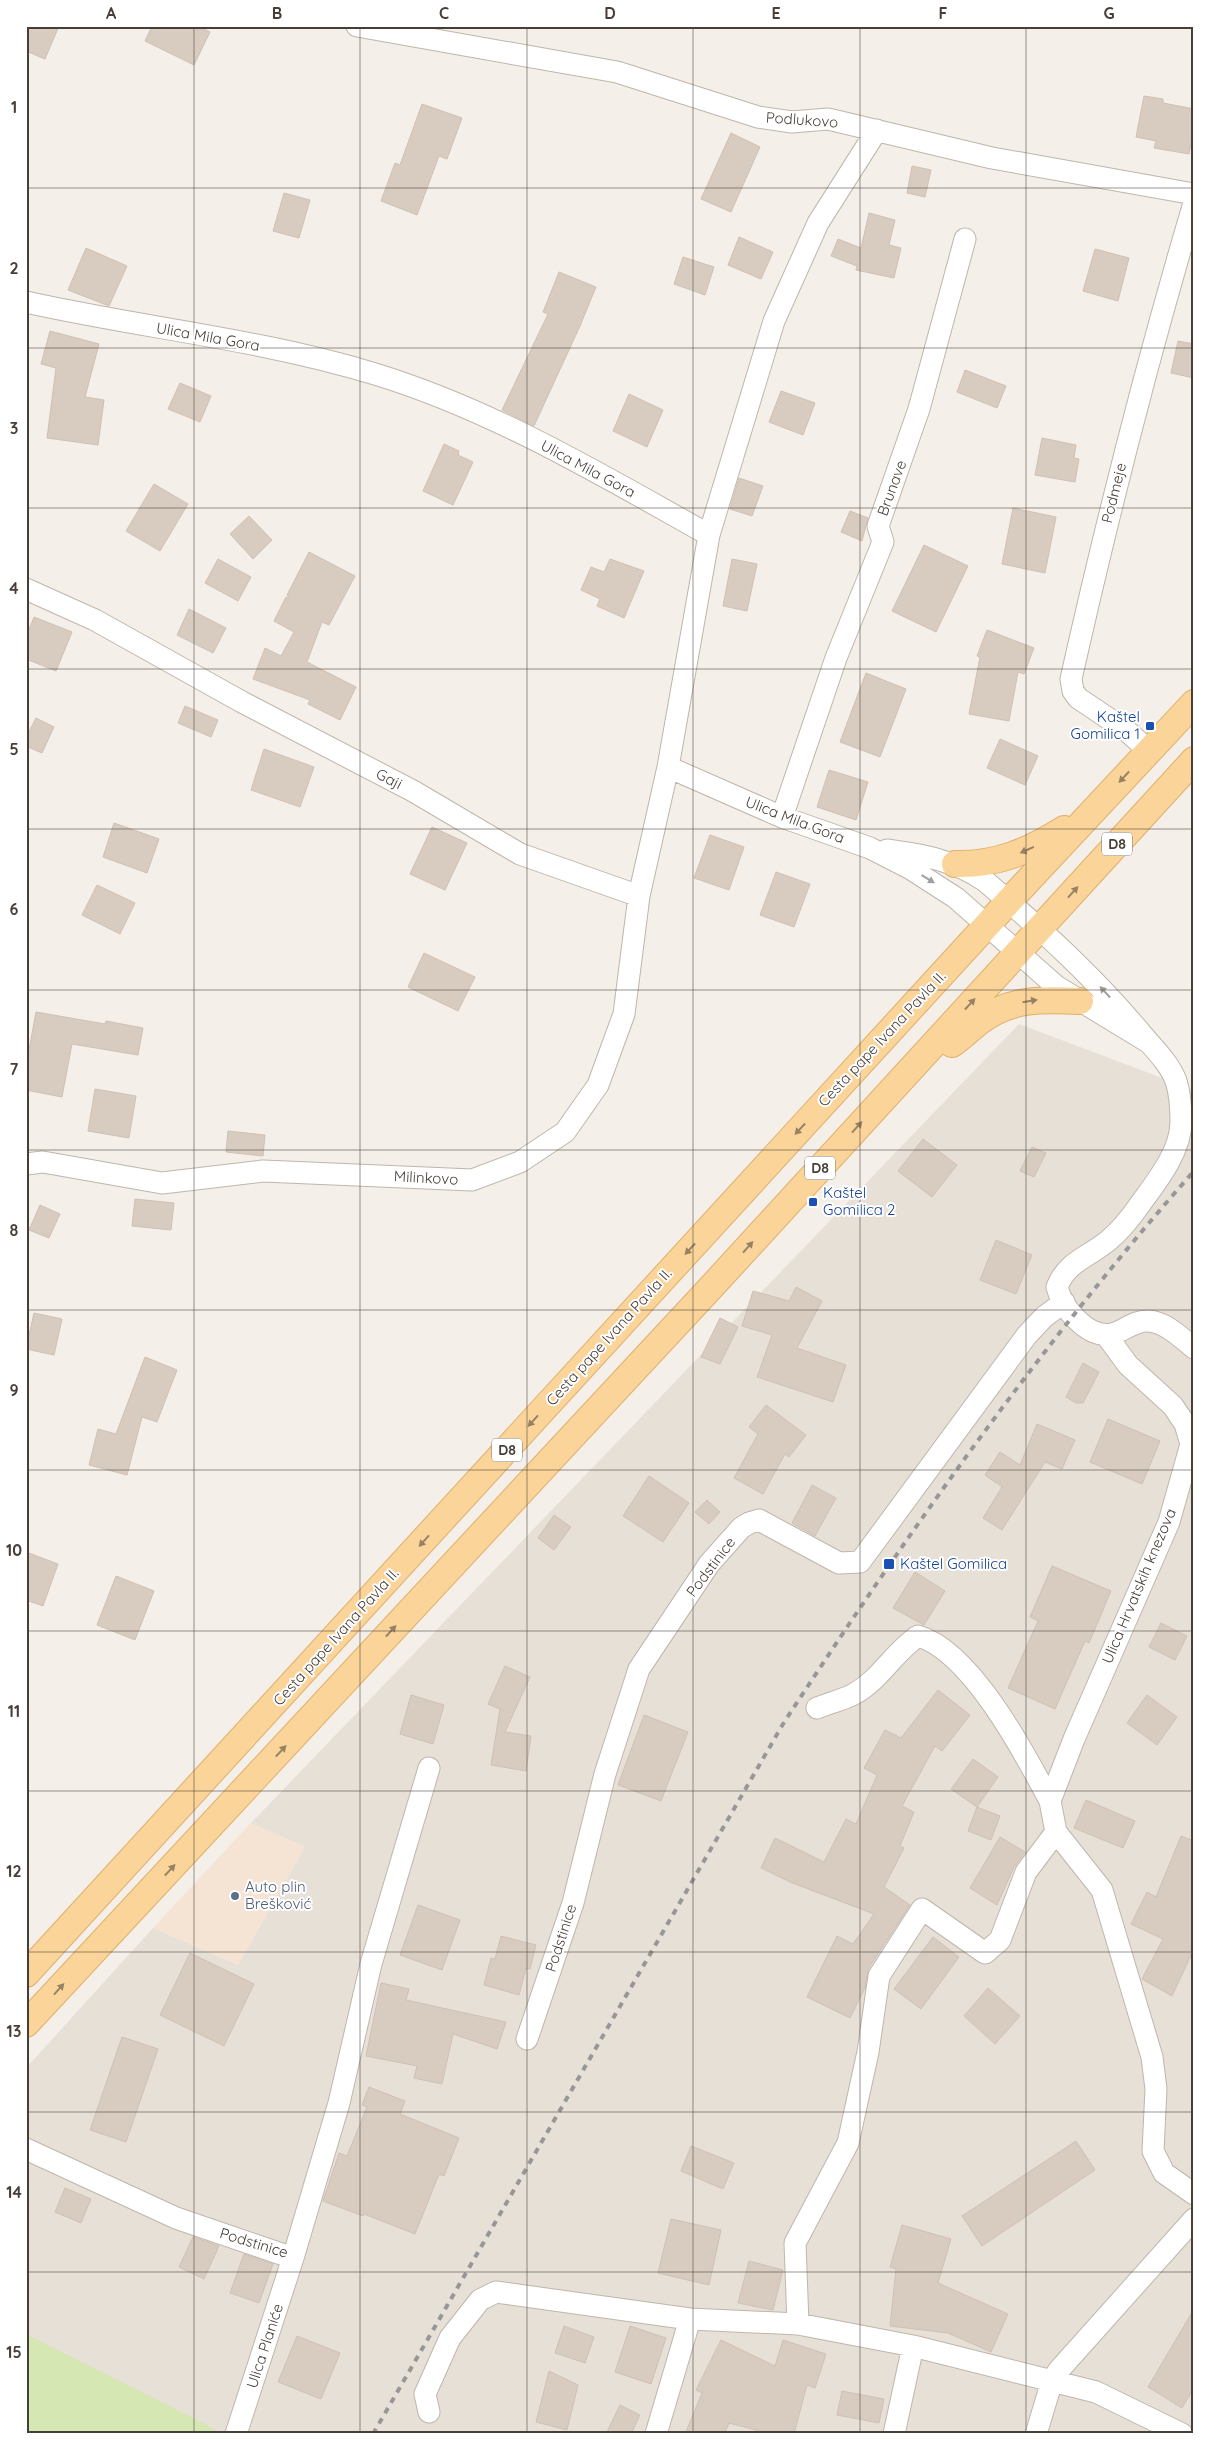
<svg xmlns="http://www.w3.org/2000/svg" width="1220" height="2460" font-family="Quicksand,sans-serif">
<rect width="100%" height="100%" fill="#f4efe8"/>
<path fill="#e7e0d7" d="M1019,1024L1194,1090V2434H26V2068L153,1928L238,1965L305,1847L251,1823Z"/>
<path fill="#f5e3d4" d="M251,1823L305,1847L238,1965L153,1928Z"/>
<path fill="#d5e7b3" d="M26,2329L30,2336L215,2429L214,2434H26Z"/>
<path fill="#d8ccc1" stroke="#d0c0b2" d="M26,26H59L45,59L26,51Z
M152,26H198L210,32L194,65L145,41Z
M1144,96L1163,99V103L1194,109V129L1189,154L1154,148L1156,141L1136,137Z
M422,104L462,118L447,159L439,156L417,215L381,201L395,163L400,165Z
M731,133L760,147L731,212L701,199Z
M912,166L931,170L925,197L907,193Z
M284,193L310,200L299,238L273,231Z
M869,213L895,220L889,245L901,248L894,278L856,270L857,266L831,256L838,239L861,248Z
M739,237L773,252L761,279L728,265Z
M86,248L127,266L109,306L68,290Z
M1095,249L1129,258L1118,301L1083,291Z
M683,257L714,267L705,295L674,284Z
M559,272L596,287L580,326L534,426L502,410L548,314L543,312Z
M50,331L99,344L85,397L104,400L98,445L47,438L56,368L41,364Z
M1178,341L1194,344V378L1171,373Z
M965,370L1006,386L997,408L957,392Z
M180,383L211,396L200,422L168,409Z
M781,391L815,403L803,435L769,422Z
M629,394L663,410L647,447L613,431Z
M1042,438L1076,445L1074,458L1079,459L1075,482L1035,475Z
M444,444L459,451L458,455L473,462L453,505L423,491Z
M739,478L763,486L752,516L730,509Z
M154,484L188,504L160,551L126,531Z
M1013,508L1056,517L1045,573L1002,564Z
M850,511L868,518L862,541L841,532Z
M249,516L272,540L253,559L230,534Z
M924,545L968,566L936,632L892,611Z
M309,552L355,576L329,625L322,622L307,662L356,687L340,720L308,704L310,700L253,679L265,648L281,656L294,632L274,621L286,597L290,599L287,595Z
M218,559L251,577L238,601L205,583Z
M610,559L644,571L624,618L597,606L600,599L581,590L591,567L604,572Z
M732,559L757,564L747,611L723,606Z
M189,609L226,628L213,653L177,635Z
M34,617L72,632L56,671L26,659V637Z
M987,630L1034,648L1024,674L1018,672L1009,721L969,714L980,657L977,656Z
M866,673L906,689L880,757L840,742Z
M185,706L218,720L211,737L178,723Z
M36,718L54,727L42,753L26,746V738Z
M1000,739L1038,756L1025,785L987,768Z
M264,749L314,767L300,807L251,790Z
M829,770L868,782L856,820L817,807Z
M114,823L159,839L147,873L103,857Z
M432,827L467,843L445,890L410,874Z
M710,835L744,847L729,890L694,878Z
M776,872L810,884L794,927L760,915Z
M97,885L135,903L120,934L82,915Z
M424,953L475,977L458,1011L408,987Z
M36,1012L105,1024L106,1021L143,1028L138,1055L72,1044L62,1097L26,1090V1066Z
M95,1089L136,1096L129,1138L88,1131Z
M228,1131L265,1135L263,1156L226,1152Z
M923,1139L957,1165L932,1197L898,1171Z
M1032,1147L1046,1153L1034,1177L1020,1171Z
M135,1199L174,1203L171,1230L132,1226Z
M40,1205L60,1214L49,1238L29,1230Z
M996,1240L1032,1255L1016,1294L980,1280Z
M796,1287L822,1301L797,1348L846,1365L833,1402L757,1377L772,1335L742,1326L753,1291L789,1301Z
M34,1313L62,1319L54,1355L26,1349Z
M720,1318L738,1327L720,1364L701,1357Z
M145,1357L177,1370L157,1422L142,1417L127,1475L89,1465L98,1429L116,1434Z
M1083,1363L1099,1372L1083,1403H1076L1066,1397Z
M766,1405L806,1435L789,1457L785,1454L763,1494L734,1478L758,1434L749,1427Z
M1108,1419L1160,1441L1142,1484L1090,1462Z
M1037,1424L1075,1440L1062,1469L1045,1462L1002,1530L983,1518L1002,1487L985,1475L1000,1452L1020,1465Z
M649,1476L689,1503L663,1542L623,1516Z
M812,1485L836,1498L815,1536L792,1523Z
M707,1500L720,1512L709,1524L695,1512Z
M554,1515L571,1527L554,1550L538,1538Z
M26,1552L58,1564L43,1606L26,1600Z
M1052,1566L1111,1591L1089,1643L1085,1641L1055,1709L1008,1688L1038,1621L1030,1617Z
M915,1572L945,1591L924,1625L893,1608Z
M116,1576L154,1591L135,1640L97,1625Z
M1161,1623L1187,1636L1175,1660L1149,1647Z
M505,1666L530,1677L505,1732L531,1736L526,1771L491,1765L500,1709L488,1704Z
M938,1690L970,1715L942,1751L935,1746L902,1806L914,1812L900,1846L904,1848L884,1887L910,1905L868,1969L865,1988L850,2018L807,1997L837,1936L853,1944L874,1914L790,1882L761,1868L775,1838L824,1862L846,1819L856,1824L877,1775L864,1768L885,1730L901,1738Z
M411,1695L444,1705L433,1744L400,1734Z
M1147,1695L1177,1717L1157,1745L1127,1723Z
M644,1715L688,1732L661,1801L618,1785Z
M973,1759L998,1777L977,1807L951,1789Z
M1086,1800L1135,1821L1123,1848L1074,1828Z
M977,1807L1000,1816L991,1840L968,1831Z
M1181,1836L1194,1841V1949L1172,1996L1142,1979L1163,1939L1131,1924L1147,1892L1156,1897Z
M1000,1837L1025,1852L1014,1867L997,1905L970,1888Z
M418,1905L460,1920L442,1970L400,1955Z
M501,1936L536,1945L530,1969L526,1968L519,1995L484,1985L491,1958L495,1959Z
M933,1937L959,1957L921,2009L894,1989Z
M190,1953L254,1984L224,2046L160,2015Z
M381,1983L409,1989L406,2000L506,2022L497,2049L453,2034L442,2084L414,2078L417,2066L366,2056Z
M988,1988L1020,2016L995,2044L964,2016Z
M122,2037L158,2049L126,2142L90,2130Z
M369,2087L405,2101L400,2114L459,2138L444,2176L439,2174L415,2234L364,2214L363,2216L323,2201L339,2153L347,2156L367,2107L362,2105Z
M1076,2141L1095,2170L982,2246L962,2216Z
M691,2146L734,2163L723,2189L681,2171Z
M65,2188L91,2199L81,2223L55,2212Z
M671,2219L721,2230L709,2285L658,2273Z
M902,2225L951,2239L938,2283L1008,2314L991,2352L948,2333L890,2326L896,2269L890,2267Z
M193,2237L219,2246L204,2279L179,2267Z
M244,2254L273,2264L259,2303L230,2293Z
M749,2261L783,2270L773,2310L738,2303Z
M1194,2309V2388L1182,2408L1148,2387Z
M564,2326L594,2337L585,2363L555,2353Z
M630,2326L666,2338L651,2384L615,2372Z
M297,2336L340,2353L321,2399L278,2382Z
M721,2340L775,2366L783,2340L826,2354L815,2388L807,2385L794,2434H771L729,2423L724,2434H685L702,2393L696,2390Z
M549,2371L578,2385L567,2430L536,2422Z
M842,2391L884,2399L879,2423L837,2415Z
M620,2405L640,2415L631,2434H606Z"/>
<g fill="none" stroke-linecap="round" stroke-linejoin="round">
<g stroke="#bfb6ab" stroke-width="23">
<path id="minor" d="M357,26L617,72L758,117L792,122L828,119L992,158L1194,194
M26,302C142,328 261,339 375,374C493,410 602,475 709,535L668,767L782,817L870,848L911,869L956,898L1056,986L1148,1042
M709,535L774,321L818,223L877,130
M26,589L95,620L242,702L413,791L520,854L639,896L668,767
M1149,751L1127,731L1078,698L1073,691L1071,679C1107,519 1147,361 1194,203
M782,817L836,658L883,542L878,526L919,409L965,239
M887,850C923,855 954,860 985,881C1040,928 1093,976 1140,1032C1152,1047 1169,1062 1176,1081C1180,1093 1181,1109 1181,1122C1181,1151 1157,1181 1141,1203C1132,1216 1121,1230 1109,1240C1089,1257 1067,1261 1057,1287C1062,1308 1088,1339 1112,1334C1124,1331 1135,1320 1148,1321C1166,1322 1180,1337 1194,1348
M26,1164L43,1162L162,1183L263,1171L472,1180L520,1162L565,1132L598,1085L624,1014L639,896
M1106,1335L1128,1365L1173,1406L1185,1424L1191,1444L1169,1522L1074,1739L1050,1801L1056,1832L1102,1890L1152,2057L1156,2089L1153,2151L1164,2173L1194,2194
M817,1708C829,1703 843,1700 854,1694C880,1680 894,1652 918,1636C971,1651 1025,1754 1050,1801
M527,2039L573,1903L605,1774L639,1669L709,1564L741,1528L749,1523L759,1520L839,1563L860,1562L1027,1335L1044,1317L1064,1302
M26,2149L176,2218L293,2258L339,2103L371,1964L429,1768
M798,2324L795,2243L848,2143L868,2052L879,1976L922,1909L985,1953L1000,1940L1026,1872L1056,1832
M429,2412L425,2394L450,2338L480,2300L496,2292L690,2319L798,2324L913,2346L1096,2392L1182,2434
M236,2434L293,2258
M656,2434L690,2319
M894,2434L913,2346
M1036,2434L1052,2381L1059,2370L1194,2219"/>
</g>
<g stroke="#e0af6a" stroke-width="28">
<path id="major" d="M955,864C997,865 1029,851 1064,829
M952,1044C962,1037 970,1029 979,1022C1009,998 1044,999 1080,1001
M26,1974L1009,901L1194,703
M26,2024L715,1283L1194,760"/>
</g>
<use href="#minor" stroke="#fff" stroke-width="21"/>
<use href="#major" stroke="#fbd49a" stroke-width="26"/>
<path stroke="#979797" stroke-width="4" stroke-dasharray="6 6" stroke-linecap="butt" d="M373,2434L783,1724C908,1532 1042,1343 1194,1171"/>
</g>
<defs><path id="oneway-solid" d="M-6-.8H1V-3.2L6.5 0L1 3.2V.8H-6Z" transform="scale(1.25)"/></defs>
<g fill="#988264">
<use href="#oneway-solid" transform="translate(1124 777) rotate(133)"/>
<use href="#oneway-solid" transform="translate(1027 850) rotate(156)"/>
<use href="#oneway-solid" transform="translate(1073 892) rotate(-48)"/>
<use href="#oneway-solid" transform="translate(1030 1001) rotate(-9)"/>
<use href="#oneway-solid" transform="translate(970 1004) rotate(-47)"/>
<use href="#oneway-solid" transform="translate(857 1127) rotate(-48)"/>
<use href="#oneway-solid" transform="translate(800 1129) rotate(133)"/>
<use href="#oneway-solid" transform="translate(748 1247) rotate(-48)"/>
<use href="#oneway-solid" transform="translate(690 1249) rotate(133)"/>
<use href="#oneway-solid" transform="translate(533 1421) rotate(132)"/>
<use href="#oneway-solid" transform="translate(424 1541) rotate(132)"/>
<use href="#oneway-solid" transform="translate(391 1631) rotate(-47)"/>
<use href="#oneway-solid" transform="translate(281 1751) rotate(-47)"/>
<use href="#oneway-solid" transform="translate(170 1870) rotate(-47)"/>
<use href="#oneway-solid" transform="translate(59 1989) rotate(-48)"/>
</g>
<g fill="#a39f9b">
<use href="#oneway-solid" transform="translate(928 879) rotate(31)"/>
<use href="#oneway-solid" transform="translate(1105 992) rotate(-133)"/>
</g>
<path fill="none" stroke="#473f37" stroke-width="1" stroke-opacity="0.55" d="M194,26V2434M360,26V2434M527,26V2434M693,26V2434M860,26V2434M1026,26V2434M26,188H1194M26,348H1194M26,508H1194M26,669H1194M26,829H1194M26,990H1194M26,1150H1194M26,1310H1194M26,1470H1194M26,1631H1194M26,1791H1194M26,1952H1194M26,2112H1194M26,2272H1194"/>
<g fill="#1a4fb4" stroke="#fff" stroke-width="2">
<rect x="1145" y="721" width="10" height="10" rx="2.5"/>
<rect x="808" y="1197" width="10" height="10" rx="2.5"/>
<rect x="883" y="1558" width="12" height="12" rx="2.5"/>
</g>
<circle fill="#5c6f8a" stroke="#fff" stroke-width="2" cx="235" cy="1896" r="5"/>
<g text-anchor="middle" stroke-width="4" stroke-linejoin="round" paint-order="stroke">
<g fill="#fff" stroke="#7e7973" stroke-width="1">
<rect x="1102" y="832.5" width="30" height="23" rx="4"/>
<rect x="805" y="1156.5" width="30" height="23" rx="4"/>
<rect x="492" y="1438.5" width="30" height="23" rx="4"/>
</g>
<g font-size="14" font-weight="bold" fill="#473f37">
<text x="1117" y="849">D8</text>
<text x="820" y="1173">D8</text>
<text x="507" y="1455">D8</text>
</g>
<g font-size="15" fill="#473f37" stroke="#fff">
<text transform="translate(802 120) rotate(4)" y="5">Podlukovo</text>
<text transform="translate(208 337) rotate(10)" y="5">Ulica Mila Gora</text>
<text transform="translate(588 469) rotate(28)" y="5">Ulica Mila Gora</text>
<text transform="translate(892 488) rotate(-70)" y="5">Brunave</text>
<text transform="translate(1114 493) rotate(-76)" y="5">Podmeje</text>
<text transform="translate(389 779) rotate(27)" y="5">Gaji</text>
<text transform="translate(795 820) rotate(21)" y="5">Ulica Mila Gora</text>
<text transform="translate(882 1039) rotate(-47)" y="5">Cesta pape Ivana Pavla II.</text>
<text transform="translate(426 1178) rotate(3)" y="5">Milinkovo</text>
<text transform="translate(609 1337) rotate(-48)" y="5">Cesta pape Ivana Pavla II.</text>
<text transform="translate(711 1567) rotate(-53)" y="5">Podstinice</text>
<text transform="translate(1139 1586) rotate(-67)" y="5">Ulica Hrvatskih knezova</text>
<text transform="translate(336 1637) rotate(-48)" y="5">Cesta pape Ivana Pavla II.</text>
<text transform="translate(561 1938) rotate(-72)" y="5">Podstinice</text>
<text transform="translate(254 2243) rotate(17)" y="5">Podstinice</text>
<text transform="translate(265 2346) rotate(-72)" y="5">Ulica Planiće</text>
</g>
<g font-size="15" fill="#164399" stroke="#fff" text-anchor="start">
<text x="1140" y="722" text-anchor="end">Kaštel<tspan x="1140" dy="17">Gomilica 1</tspan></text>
<text x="823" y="1198">Kaštel<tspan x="823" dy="17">Gomilica 2</tspan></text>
<text x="900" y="1569">Kaštel Gomilica</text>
</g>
<g font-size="15" fill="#4e5e75" stroke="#fff" text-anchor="start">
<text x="245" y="1892">Auto plin<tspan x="245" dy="17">Brešković</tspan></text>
</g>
</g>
<rect width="1220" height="2460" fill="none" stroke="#ffffff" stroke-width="55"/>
<rect x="28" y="28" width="1164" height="2404" fill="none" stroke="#473f37" stroke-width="2"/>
<g font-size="16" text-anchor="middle" font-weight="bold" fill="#473f37">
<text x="111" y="19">A</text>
<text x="277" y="19">B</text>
<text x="444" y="19">C</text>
<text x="610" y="19">D</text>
<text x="776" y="19">E</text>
<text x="943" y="19">F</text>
<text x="1109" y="19">G</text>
<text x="14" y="113">1</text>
<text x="14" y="274">2</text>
<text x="14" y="434">3</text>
<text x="14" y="594">4</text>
<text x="14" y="755">5</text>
<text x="14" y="915">6</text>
<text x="14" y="1075">7</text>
<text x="14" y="1236">8</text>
<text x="14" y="1396">9</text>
<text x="14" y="1556">10</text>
<text x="14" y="1717">11</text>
<text x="14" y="1877">12</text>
<text x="14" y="2037">13</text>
<text x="14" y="2198">14</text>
<text x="14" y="2358">15</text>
</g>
</svg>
